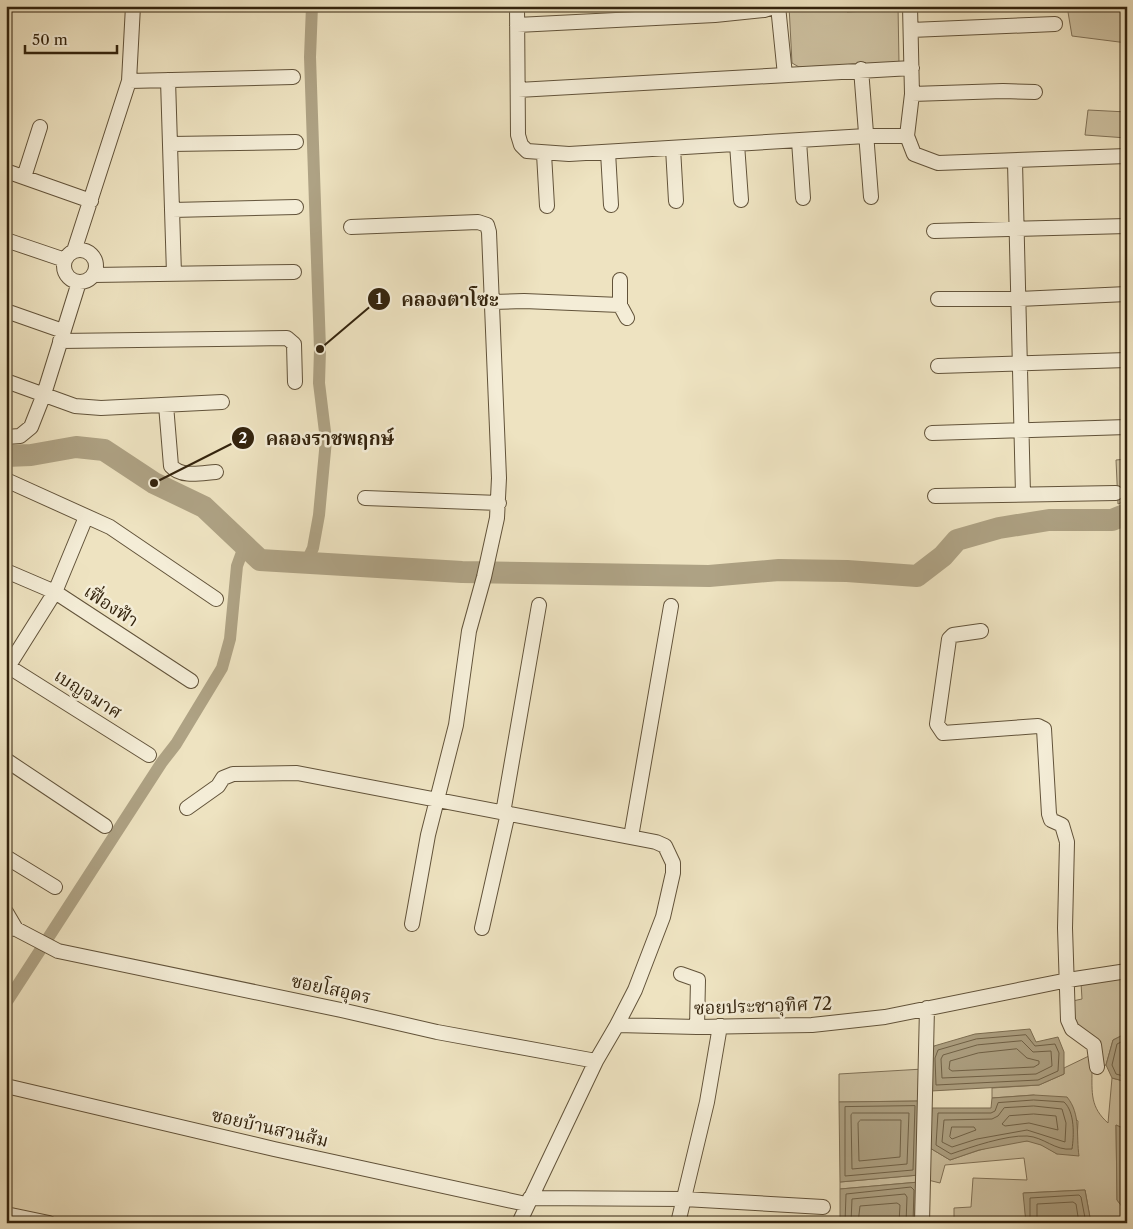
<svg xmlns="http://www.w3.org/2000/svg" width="1133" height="1229" font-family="'Libre Caslon Text','Noto Serif Thai',serif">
<rect width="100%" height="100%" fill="#eee3c1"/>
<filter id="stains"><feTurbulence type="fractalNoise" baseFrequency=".004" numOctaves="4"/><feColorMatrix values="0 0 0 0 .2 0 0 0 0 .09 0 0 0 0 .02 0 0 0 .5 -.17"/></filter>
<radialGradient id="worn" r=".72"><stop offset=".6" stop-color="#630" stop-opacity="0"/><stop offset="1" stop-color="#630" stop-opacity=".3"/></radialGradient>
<path fill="#cec2a2" stroke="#807258" d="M789,6H898L899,63L799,67L792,63Z
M1067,6H1127V43L1072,36Z
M1088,110L1127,112V138L1085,135Z
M1127,459V500L1118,504L1116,460Z
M1127,978V1033L1113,1040L1106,1065L1092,1070C1092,1093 1090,1107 1108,1123L1112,1078L1127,1082V1130L1116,1125L1117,1200L1127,1213V1223H1091L1085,1190L1024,1193L1026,1223H954V1208L971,1207L973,1178L1027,1180L1024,1158L945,1165L940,1183L928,1180L930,1148L950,1160C970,1153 1007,1140 1028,1141C1038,1142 1048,1148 1057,1154L1077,1143L1078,1121L1034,1095L992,1098V1088L1039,1085L1064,1074V1068L1093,1054L1063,1003L1082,999L1081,983Z
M923,1069L921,1101L839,1102V1074Z
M919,1175V1182L840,1189V1182Z"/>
<path fill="#aea284" stroke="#7d6f54" d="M847,6H883V10L847,12Z
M1030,1029L1036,1042L1058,1037L1064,1052V1074L1039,1085L931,1091L929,1057L934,1046L975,1034Z
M1127,1033V1082L1112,1078L1106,1065L1113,1040Z
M1034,1095L1067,1097C1081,1114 1076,1136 1079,1156L1057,1154L1041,1145L1027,1141L979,1150L950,1160L930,1148L932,1108H991L992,1098Z
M921,1101L919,1175L840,1182L839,1102Z
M1116,1125L1127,1130V1213L1117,1200Z
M919,1182L918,1223H840V1189Z
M1085,1190L1091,1223H1026L1023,1193Z"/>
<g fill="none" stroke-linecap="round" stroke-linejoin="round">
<path stroke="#706248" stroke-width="1" d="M1026,1035L1035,1046L1055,1044L1059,1053L1058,1071L1038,1080L936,1085L935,1058L938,1050L976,1039Z
M1127,1039L1117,1044L1112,1065L1116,1074L1127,1077
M1022,1041L1033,1052L1051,1051L1052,1066L1036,1074L942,1078L941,1059L943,1055L977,1045Z
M1017,1049L1027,1058L1039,1061V1064L1034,1067L952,1071L949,1069L950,1061L978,1053Z
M1034,1100L1064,1102C1075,1112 1074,1136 1072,1149C1055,1151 1044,1137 1027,1136C1006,1135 971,1147 951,1154L936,1145L938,1113H991L995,1111L998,1103Z
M915,1106L913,1170L845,1176V1107Z
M1034,1106L1062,1109L1066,1123L1065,1142L1027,1130L977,1139L952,1147L942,1142L944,1120L992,1119L998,1116L1004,1108Z
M853,1113H909L907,1164L852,1169L851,1115Z
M1034,1114L1056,1116L1058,1130L1029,1123L1005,1126L1002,1124L1009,1116Z
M861,1120H901L900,1157L859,1161L858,1123Z
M952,1127H974L976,1130L952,1139L950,1137Z
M1127,1134L1122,1136V1198L1127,1205
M845,1223L846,1194L911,1187L914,1190L913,1223
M851,1223L852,1199L905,1194L907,1197L906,1223
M858,1223L860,1206L897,1203L900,1205L899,1223
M1030,1223V1198L1079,1195L1081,1197L1086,1223
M1037,1223V1204L1073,1202L1076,1204L1079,1223"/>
<path stroke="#aea284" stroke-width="12" d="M306,563L313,548L319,515L326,440L319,383L320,349L310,57L312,6
M6,1003L162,762L176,744L222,668L230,639L237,566L245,544"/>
<path stroke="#aea284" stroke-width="22" d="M6,456L31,455L76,447L104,450L154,483L204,507L260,560L462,572L709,576L779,570L847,571L917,576L943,556L957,540L999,528L1049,520H1112L1127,514"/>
<g stroke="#62533a" stroke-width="16">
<path id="minor" d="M517,6L518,135L521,145L527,151L569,154L866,136H907
M778,6L785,75
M910,6L912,94L907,136L914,154L938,163L1127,156
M517,25L715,15L764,10L777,6
M911,30L1055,24
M861,69L871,197
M168,80L174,274
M129,81L293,77
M518,90L912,68
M912,94L1003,91L1035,92
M799,141L803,198
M170,144L296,142
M737,144L741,200
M673,148L676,201
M608,152L611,205
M544,154L547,206
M1015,162L1023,494
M6,171L91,201
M24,177L40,127
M172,210L296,207
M351,227L478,222L487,225L489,232L499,478L497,518L484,577L469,631L456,725L428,835L412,924
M934,231L1127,226
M6,240L65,260
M64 266a16 16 0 1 1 32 0a16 16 0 1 1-32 0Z
M74,251L129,81L133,6
M94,275L294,272
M620,280V305L627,318
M938,299H1019L1127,294
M492,302L524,301L620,305
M6,311L63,331
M60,341L287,338L294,344L295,382
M938,366L1127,360
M6,381L75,406L101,408L222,402
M166,405L171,466C182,478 201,473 216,472
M932,433L1127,427
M6,437L20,436L31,427L44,394L79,282
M6,480L110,527L216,599
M935,496L1116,493
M365,498L499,503
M6,571L55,592L191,681
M981,631L953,635L949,639L937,724L943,733L1038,726L1044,729L1049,814L1051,820L1062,825L1067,842L1065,928L1068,1020L1072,1029L1094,1045L1097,1067
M6,665L149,755
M6,670L55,592L86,517
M6,760L105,826
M187,808L218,786L223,778L233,774L297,773L656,842L665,846L673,863V873L663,917L635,990L617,1025
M503,813L539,605
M631,837L671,606
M6,857L55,887
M6,912L16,929
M6,928L16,929L58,951L341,1010L437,1032L596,1061
M482,928L508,813
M681,974L698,980L697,1027
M6,1086L274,1149L526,1204
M530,1198L684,1199L823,1207
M6,1214L49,1223
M519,1223L596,1061L617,1025L697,1027L812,1025L885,1017L1068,980L1127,971
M678,1223L707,1102L720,1026
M922,1223L927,1008"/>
</g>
<use href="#minor" stroke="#f4edd7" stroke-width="14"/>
</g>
<g text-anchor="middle" stroke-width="5" stroke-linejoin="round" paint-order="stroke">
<g font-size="18" fill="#33230d" stroke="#f4edd7">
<text transform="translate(111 606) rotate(33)" y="6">เฟื่องฟ้า</text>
<text transform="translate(88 694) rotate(32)" y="6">เบญจมาศ</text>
<text transform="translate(331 989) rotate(12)" y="6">ซอยโสอุดร</text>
<text transform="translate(763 1006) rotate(-2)" y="6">ซอยประชาอุทิศ 72</text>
<text transform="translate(270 1128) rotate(13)" y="6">ซอยบ้านสวนส้ม</text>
</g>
</g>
<path fill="none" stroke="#33230d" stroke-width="2" d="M320 349L379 299M154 483L243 438"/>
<g fill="#33230d" stroke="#f4edd7" stroke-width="2">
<circle cx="320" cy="349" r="5"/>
<circle cx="154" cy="483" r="5"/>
<circle cx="379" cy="299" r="12"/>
<circle cx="243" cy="438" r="12"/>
</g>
<g font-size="15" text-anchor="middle" font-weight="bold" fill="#fff">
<text x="379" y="304">1</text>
<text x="243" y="443">2</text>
</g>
<g font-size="19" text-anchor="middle" font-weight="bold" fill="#33230d" stroke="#f4edd7" stroke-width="5" stroke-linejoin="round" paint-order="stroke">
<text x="450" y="306">คลองตาโซะ</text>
<text x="330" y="445">คลองราชพฤกษ์</text>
</g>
<rect width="1133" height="1229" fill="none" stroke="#eee3c1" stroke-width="25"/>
<rect x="8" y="8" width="1118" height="1214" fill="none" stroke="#33230d" stroke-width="2.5"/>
<rect x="12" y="12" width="1108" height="1204" fill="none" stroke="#33230d"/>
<path d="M25 45v8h92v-8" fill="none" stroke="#33230d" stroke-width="2.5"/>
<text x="32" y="45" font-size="15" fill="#33230d" stroke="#f4edd7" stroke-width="4" paint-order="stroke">50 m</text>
<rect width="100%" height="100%" filter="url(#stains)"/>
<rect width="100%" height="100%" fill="url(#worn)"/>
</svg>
